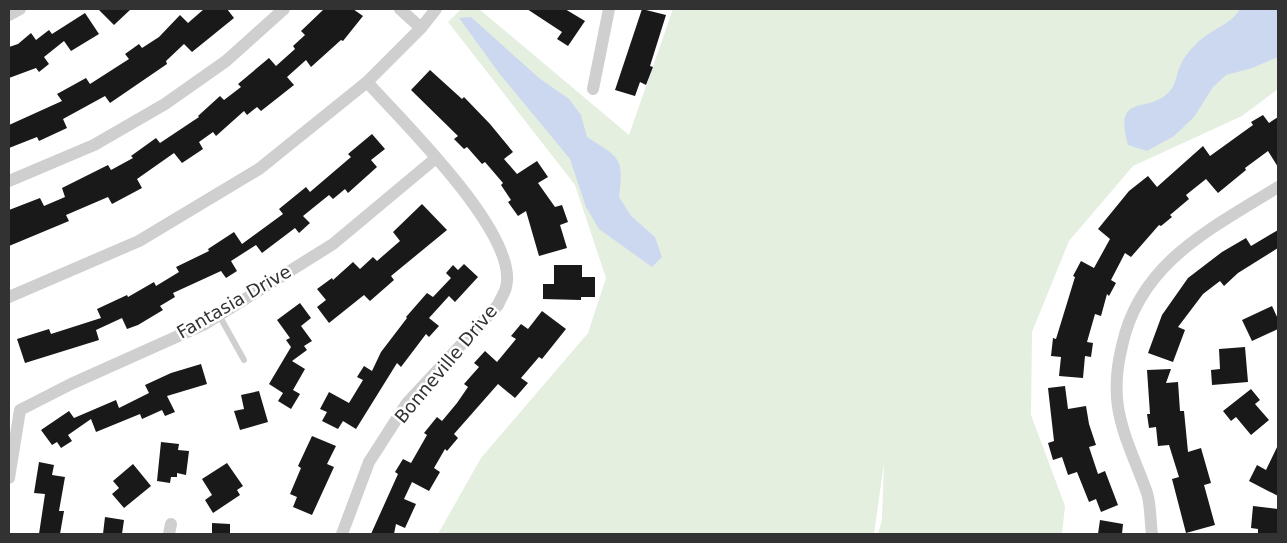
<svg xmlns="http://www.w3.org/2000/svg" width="1287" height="543" font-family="'DejaVu Sans',sans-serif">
<rect width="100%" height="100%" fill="#fff"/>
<path fill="#e4efe0" d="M461,9H479L629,135L673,9H1278V89L1242,116L1133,166L1069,241L1032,332L1031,415L1065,506L1062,534H878L882,520L884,463L874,534H438L481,458L588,333L606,278L575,185L448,22Z"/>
<path fill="#cbd8f0" d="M1240,9H1278V57L1252,68L1226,75L1213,87L1194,117L1174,136L1147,151L1128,145C1113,92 1147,114 1168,93C1177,85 1176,72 1182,62C1185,56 1191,49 1196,44C1209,30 1231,25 1240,9Z
M471,17L539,78L569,99L581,115L587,137C620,158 624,157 619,197L631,216L655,237L662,257L652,267L599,229L586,207L570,159L499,73L459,18Z"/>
<path fill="#191919" d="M98,9H131L114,25Z
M204,9H227L234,18L192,52L184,44L166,61L167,64L110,103L105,96L63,119L67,128L39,141L37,137L9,148V125L62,101L57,94L86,78L90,84L129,59L125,54L139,44L142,48L159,37L180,15L188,23Z
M324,9H353L363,16L343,41L341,40L311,67L306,60L287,77L294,85L261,111L257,107L247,115L244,111L216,136L213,132L199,142L203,149L182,163L174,153L137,179L142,188L112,204L108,197L66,215L69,221L9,246V210L40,198L44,206L65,197L62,188L108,165L111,170L133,158L131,156L156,138L160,143L199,117L198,116L220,96L224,100L241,87L238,84L269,58L276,66L295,49L293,46L305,35L301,31Z
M527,9H565L585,21L568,46L557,39L562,32Z
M642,9L666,15L650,66L653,67L646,85L640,82L635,96L615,90Z
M85,13L99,34L71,51L64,41L44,57L49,64L39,72L36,68L9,78V47L18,44L31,33L36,40L49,30L52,34Z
M430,70L462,99L464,97L490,124L513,152L504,159L517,174L537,161L548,177L538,183L555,207L562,205L568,222L560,225L567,248L539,256L526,211L518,216L508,202L511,200L501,185L503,183L485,162L482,164L467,147L464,149L454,139L458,136L411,90Z
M1263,115L1269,123L1278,117V167L1268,151L1245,168L1246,170L1218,193L1206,179L1186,195L1189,199L1170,215L1172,217L1161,226L1159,225L1131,257L1125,253L1111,280L1116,283L1109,296L1107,294L1101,316L1095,314L1087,342L1093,343L1091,357L1085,356L1083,378L1059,376L1061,357L1051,356L1053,338L1056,339L1075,277L1073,276L1081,261L1094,268L1110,239L1098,229L1129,191L1148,176L1157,187L1203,146L1210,156L1253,125L1251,122Z
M372,134L385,149L371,160L377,167L348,193L345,189L333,199L329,195L303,216L310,223L299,233L295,228L262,253L256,245L231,261L237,271L226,278L221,271L173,293L175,297L160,306L163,310L138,325L127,329L122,318L96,330L99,340L25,363L17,339L49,329L51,334L101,318L97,309L127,295L128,297L154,282L156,286L179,272L176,267L209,251L208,249L234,232L242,244L283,214L279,209L306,187L310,192L351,157L348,154Z
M422,204L447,230L391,276L394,280L370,301L364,295L329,323L317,307L326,300L317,289L332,278L333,280L353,262L360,269L373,257L377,261L400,241L393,232Z
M1278,230V248L1238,273L1224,286L1220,281L1203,294L1178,327L1185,330L1173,362L1148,353L1162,315L1188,278L1222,252L1246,238L1251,246Z
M464,264L478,277L455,302L449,296L429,318L439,326L429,337L426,334L401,367L397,363L356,429L343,421L338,429L322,421L327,412L320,409L329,392L349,403L363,380L357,377L364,366L372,371L381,352L407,318L406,317L427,293L433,297L451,278L446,273L453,265L458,270Z
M554,265H582V277H595V297H581V300L543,299V284H554Z
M300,303L311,318L301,326L312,341L304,346L307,350L292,361L305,369L293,390L300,394L291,409L278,401L283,393L269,384L291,347L286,340L290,338L277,320Z
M1272,306L1278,319V329L1252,341L1242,320Z
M542,311L566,329L542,359L539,357L521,378L528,383L515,398L498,384L454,434L458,438L447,451L445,449L434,468L440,472L429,491L412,482L404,499L416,504L405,528L396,524L394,534H371L398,474L395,472L403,459L411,463L427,435L424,433L437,417L442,421L457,403L468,387L464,384L479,367L474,363L485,351L497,362L516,339L511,336L521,324L528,329Z
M1245,347L1248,382L1212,385L1211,370L1220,369L1219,349Z
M201,364L207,384L167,396L175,412L165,416L162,410L142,419L140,414L96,432L91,419L68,435L72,441L61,448L57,442L52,445L41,430L69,411L74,418L116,400L119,408L149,393L145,385L171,373Z
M1171,369L1166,383L1178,382L1180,411H1184L1188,452L1201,448L1211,483L1204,485L1215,525L1186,533L1172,479L1179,477L1169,445L1158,446L1156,427L1149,428L1147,414H1150L1147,370Z
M1065,386L1068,409L1086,406L1089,424L1096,445L1089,447L1098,474L1105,471L1118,505L1101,512L1096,499L1089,502L1077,472L1068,475L1062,457L1053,460L1048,443L1054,441L1048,388Z
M1251,389L1260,400L1255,404L1269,420L1251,435L1236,417L1231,421L1223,411Z
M259,391L268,422L240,430L234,411L244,409L241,395Z
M312,436L336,446L327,464L334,467L312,515L293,507L297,497L290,494L301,468L298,466Z
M161,442L179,444L178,450L189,451L186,475L177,473V477H171L170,483L157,481Z
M1278,445V496L1249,481L1257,465L1266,470Z
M39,462L54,465L52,475L65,477L59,511H64L60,534H39L45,494L34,493Z
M227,463L243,486L237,490L240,495L213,513L205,500L212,495L202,479Z
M133,464L151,486L124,508L112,494L119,488L113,481Z
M1253,506L1278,509V534H1258V529L1251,528Z
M105,517L124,520L122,534H103Z
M1100,520L1123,524L1122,534H1098Z
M212,523L230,524V534H212Z"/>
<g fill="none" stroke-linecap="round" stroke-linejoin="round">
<path stroke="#cfcfcf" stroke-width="6" d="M219,315L244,360"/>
<path stroke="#cfcfcf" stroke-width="12" d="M400,9L421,28
M9,15L20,9
M593,89L609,9
M9,181L94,145L165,104L226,61L284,9
M9,297L139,241L259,169L367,82L421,28L436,9
M9,478L20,410L71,384L205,324L333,244L436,158
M169,534L171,524
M342,534L369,462L407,403L498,305C500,299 505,293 506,287C520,235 401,120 367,82
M1152,534C1150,521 1151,506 1147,493C1137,464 1123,438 1118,407C1115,387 1117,366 1122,346C1140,262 1211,229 1278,187"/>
</g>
<g text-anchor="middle" stroke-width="5" stroke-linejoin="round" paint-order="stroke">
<g font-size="18" fill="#323232" stroke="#fff">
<text transform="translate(234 302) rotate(-30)" y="6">Fantasia Drive</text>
<text transform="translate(446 364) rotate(-50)" y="6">Bonneville Drive</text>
</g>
</g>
<rect width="1287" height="543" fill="none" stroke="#323232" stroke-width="20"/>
</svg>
